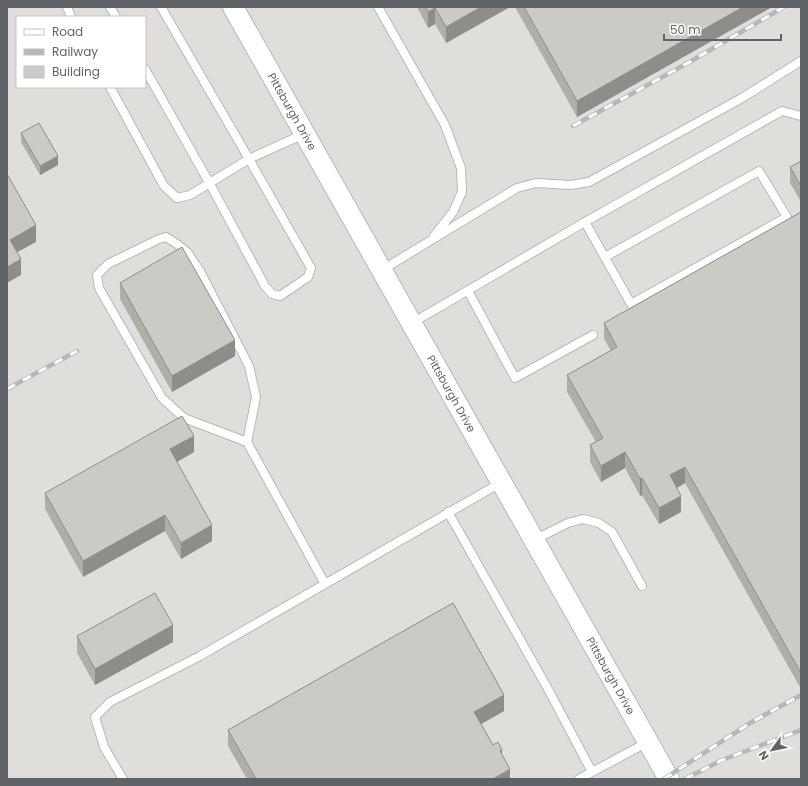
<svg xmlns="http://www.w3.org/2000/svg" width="808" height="786" font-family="Poppins,sans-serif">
<rect width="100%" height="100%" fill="#f1efe8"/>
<path fill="#e0deda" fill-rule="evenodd" d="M7,7H801V779H7ZM17,17H145V87H17Z"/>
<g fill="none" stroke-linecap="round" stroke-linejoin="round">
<g stroke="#b5b8bc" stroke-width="10">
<path id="service" d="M67,7L71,17
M110,7L116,17
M161,7L249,159L304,134
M378,7L445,125L461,168L462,192L453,212L434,236
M110,87L164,186L177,198L190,195L249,159L311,268L308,277L280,296L272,294L265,286L210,184L145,69
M585,222L631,304L787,217L759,171L605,257
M382,270L517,188L536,183L571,185L589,182L742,98L801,61
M468,291L515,378L593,335
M412,323L585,222L782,111L801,116
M247,442L256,397L249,366L200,271L187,252L177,244L166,237L159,239L108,264L97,275L99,288L162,398L184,418L247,442L325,584
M448,512L548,689L592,772
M534,540L568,523L583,519L599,523L612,532L642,586
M123,779L104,747L95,717L110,702L200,656L502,482
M579,779L648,742"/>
</g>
<g stroke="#b5b8bc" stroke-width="22">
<g id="tertiary">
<path id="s1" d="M233,7L669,779"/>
</g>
</g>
<use href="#service" stroke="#fff" stroke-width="8"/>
<use href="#tertiary" stroke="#fff" stroke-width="20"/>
<g stroke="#b6b7b8" stroke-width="4.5">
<path id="rail" d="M573,126L686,64L784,7
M7,389L77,351
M664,779L750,723L801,695
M685,779L722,760L801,730"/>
</g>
<use href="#rail" stroke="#fff" stroke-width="3" stroke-dasharray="9" stroke-linecap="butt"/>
</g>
<path fill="#afaea9" d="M417,7H510L446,43L435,24L428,28Z
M515,7H772L577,117Z
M21,133L58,165L40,175L21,142Z
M801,161V202L790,183V167Z
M801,212V689L685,483L677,488L681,512L659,524L642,495L640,496L625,468L601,482L590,462V445L596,442L567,392V375L611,351L604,339V323Z
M120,283L235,356L172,392L120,299Z
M194,452L177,462L212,541L181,559L165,531L83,577L45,509V493Z
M77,636L173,642L95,685L77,653Z
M504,711L481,724L493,745L502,756L510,779H247L228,746V730Z"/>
<path fill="#8f8d8a" d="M481,7H510L446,43V27Z
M743,7H772L577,117V101Z
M435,8V24L428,28V12Z
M58,156V165L40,175V166Z
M36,225V242L10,256V240Z
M21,259V275L7,283V267Z
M235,340V356L172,392V376Z
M194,436V452L170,466V449Z
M625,452V468L601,482V466Z
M685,467V483L670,492V475Z
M642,478V495L640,496V479Z
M681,496V512L659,524V508Z
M165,515V531L83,577V561Z
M212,525V541L181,559V543Z
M173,625V642L95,685V669Z
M504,695V711L474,728V712Z
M502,750V766L500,751Z
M510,769V779H493Z"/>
<path fill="#cccac5" stroke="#8f8d8a" d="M426,7H481L446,27L435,8L428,12Z
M524,7H743L577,101Z
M39,123L58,156L40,166L21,133Z
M801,161V186L790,167Z
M7,174L36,225L10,240L21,259L7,267Z
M801,212V673L685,467L670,475L681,496L659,508L642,478L640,479L625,452L601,466L590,445L603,438L567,375L617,347L604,323Z
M182,247L235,340L172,376L120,283Z
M182,416L194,436L170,449L212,525L181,543L165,515L83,561L45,493Z
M155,593L173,625L95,669L77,636Z
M453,603L504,695L474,712L493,745L498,742L502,750L500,751L510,769L493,779H256L228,730Z"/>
<g text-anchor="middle" stroke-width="4" stroke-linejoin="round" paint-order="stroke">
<g font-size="11" fill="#5f6368" stroke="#fff">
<text dy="4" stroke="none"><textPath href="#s1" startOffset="120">Pittsburgh Drive</textPath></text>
<text dy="4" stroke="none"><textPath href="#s1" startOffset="444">Pittsburgh Drive</textPath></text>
<text dy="4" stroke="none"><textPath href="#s1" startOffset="768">Pittsburgh Drive</textPath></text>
</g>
</g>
<rect width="808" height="786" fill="none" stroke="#5f6368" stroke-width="16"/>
<rect x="16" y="16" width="130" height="72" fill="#ffffff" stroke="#bfc1c3"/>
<rect x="24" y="29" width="20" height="6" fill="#ffffff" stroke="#bfc1c3"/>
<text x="52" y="36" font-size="12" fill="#5f6368">Road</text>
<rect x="24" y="49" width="20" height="6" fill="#b6b7b8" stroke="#bfc1c3"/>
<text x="52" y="56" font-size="12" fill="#5f6368">Railway</text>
<rect x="24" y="66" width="20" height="12" fill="#cccac5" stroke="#bfc1c3"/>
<text x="52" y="76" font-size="12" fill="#5f6368">Building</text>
<g transform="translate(772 750) rotate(237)" stroke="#ffffff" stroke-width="3" paint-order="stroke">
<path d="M0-3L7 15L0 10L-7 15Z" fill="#5f6368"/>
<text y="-6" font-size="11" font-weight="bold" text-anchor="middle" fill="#5f6368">N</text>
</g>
<path d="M664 34v6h117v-6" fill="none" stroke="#5f6368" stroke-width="2"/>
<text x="670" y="34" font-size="12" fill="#5f6368" stroke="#ffffff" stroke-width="3" paint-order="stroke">50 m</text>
</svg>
